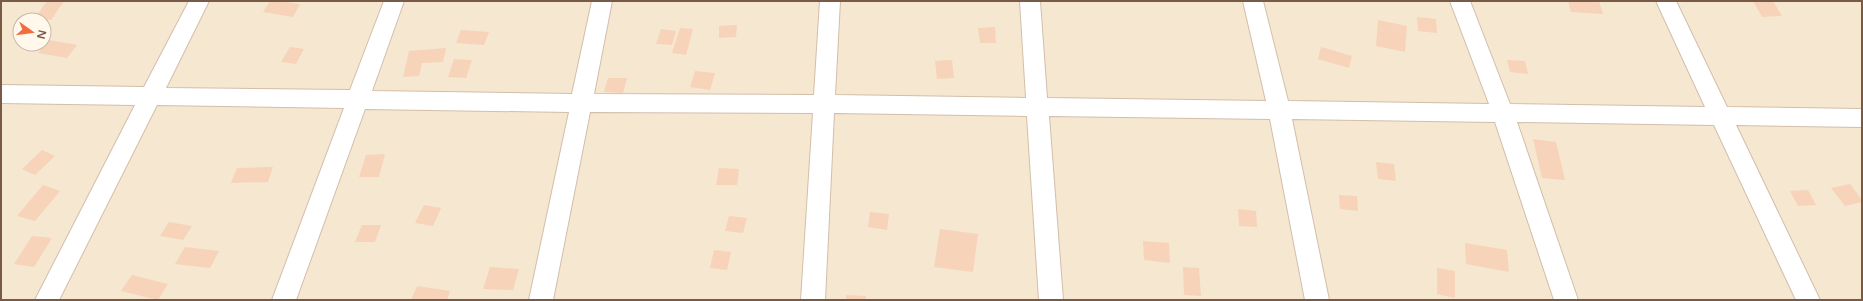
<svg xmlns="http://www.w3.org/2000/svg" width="1863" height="301" font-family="'Varela Round',sans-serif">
<rect width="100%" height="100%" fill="#fef5e3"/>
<path fill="#f6e7d1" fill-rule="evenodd" d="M1,1H1862V300H1ZM20,20H44V44H20Z"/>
<path fill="#f6d3b9" d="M47,1H64L51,20L35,18Z
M270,1H279L300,4L293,17L263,12Z
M1568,1H1599L1603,14L1571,12Z
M1753,1H1773L1782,16L1762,17Z
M1417,17L1436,19L1437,33L1418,31Z
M1378,20L1407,26L1405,52L1376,46Z
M737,25L736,37L719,38V26Z
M995,27L996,43H980L978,28Z
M680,28L693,29L686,55L672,53Z
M661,29L676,31L672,45L656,44Z
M461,30L489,32L484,45L456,43Z
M49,40L77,45L67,58L38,53Z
M290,47L304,49L296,64L281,62Z
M1321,47L1352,56L1349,68L1318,59Z
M446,48L443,62L422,63L419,76L403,77L409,51Z
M454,59L472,60L466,78L448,77Z
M952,60L954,78L937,79L935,61Z
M1507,60L1525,61L1528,74L1510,72Z
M695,71L715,73L710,90L690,87Z
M608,78H627L623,93L604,92Z
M1533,139L1556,142L1565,180L1542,178Z
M42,150L55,156L35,175L22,169Z
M385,154L379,177H359L366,155Z
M1376,162L1394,164L1396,181L1378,179Z
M273,167L268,182L231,183L237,168Z
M719,168L739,169L737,185H716Z
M1850,184L1862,200V202L1845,206L1831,188Z
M43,185L60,191L35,221L17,216Z
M1808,190L1816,205L1798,206L1790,191Z
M1339,195L1357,196L1358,211L1340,209Z
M424,205L441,208L433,226L415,223Z
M1238,209L1256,211L1257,227L1239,226Z
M870,212L889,214L887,230L868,227Z
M729,216L747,218L743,233L725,231Z
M169,222L192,226L183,240L160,236Z
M362,225H381L375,242H355Z
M940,229L978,234L973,272L934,267Z
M32,236L52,238L34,267L14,264Z
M1143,241L1169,243L1170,263L1144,260Z
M1465,243L1507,250L1509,272L1466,264Z
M185,247L219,251L210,268L175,264Z
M714,250L731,252L727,270L710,268Z
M490,267L519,269L513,290L483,289Z
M1183,267L1199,268L1201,296L1184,295Z
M1437,268L1455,271V298L1437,294Z
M132,275L168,284L158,300L121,291Z
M417,286L450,291L447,300H411Z
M846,295L866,296V300H846Z"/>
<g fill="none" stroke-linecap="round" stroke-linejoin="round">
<g stroke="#d2beab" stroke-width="2">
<path id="minor" d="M189,1H209L166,88L350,90L384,1H404L372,91L572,94L592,1H612L594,94L814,95L820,1H840L835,95L1026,98L1020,1H1040L1047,98L1266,101L1243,1H1263L1288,101L1489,104L1450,1H1470L1510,104L1705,107L1656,1H1676L1727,107L1862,109V127L1736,125L1820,300H1796L1714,125L1517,122L1578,300H1554L1495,122L1292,119L1329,300H1305L1270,119L1049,116L1063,300H1039L1027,116L834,113L825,300H801L813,113L590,112L553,300H529L569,112L365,109L296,300H272L344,108L157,105L59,300H35L135,105L1,103V85L144,87Z"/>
</g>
<use href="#minor" fill="#fff" fill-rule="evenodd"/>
</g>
<rect width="1863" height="301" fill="none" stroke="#785a47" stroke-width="4"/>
<g transform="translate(32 32) rotate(104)"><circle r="19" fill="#fff8eb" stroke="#c9b9a9"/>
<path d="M0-3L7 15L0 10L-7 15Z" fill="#f16d3f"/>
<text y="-6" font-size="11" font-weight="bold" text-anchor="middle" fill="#785a47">N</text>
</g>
</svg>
